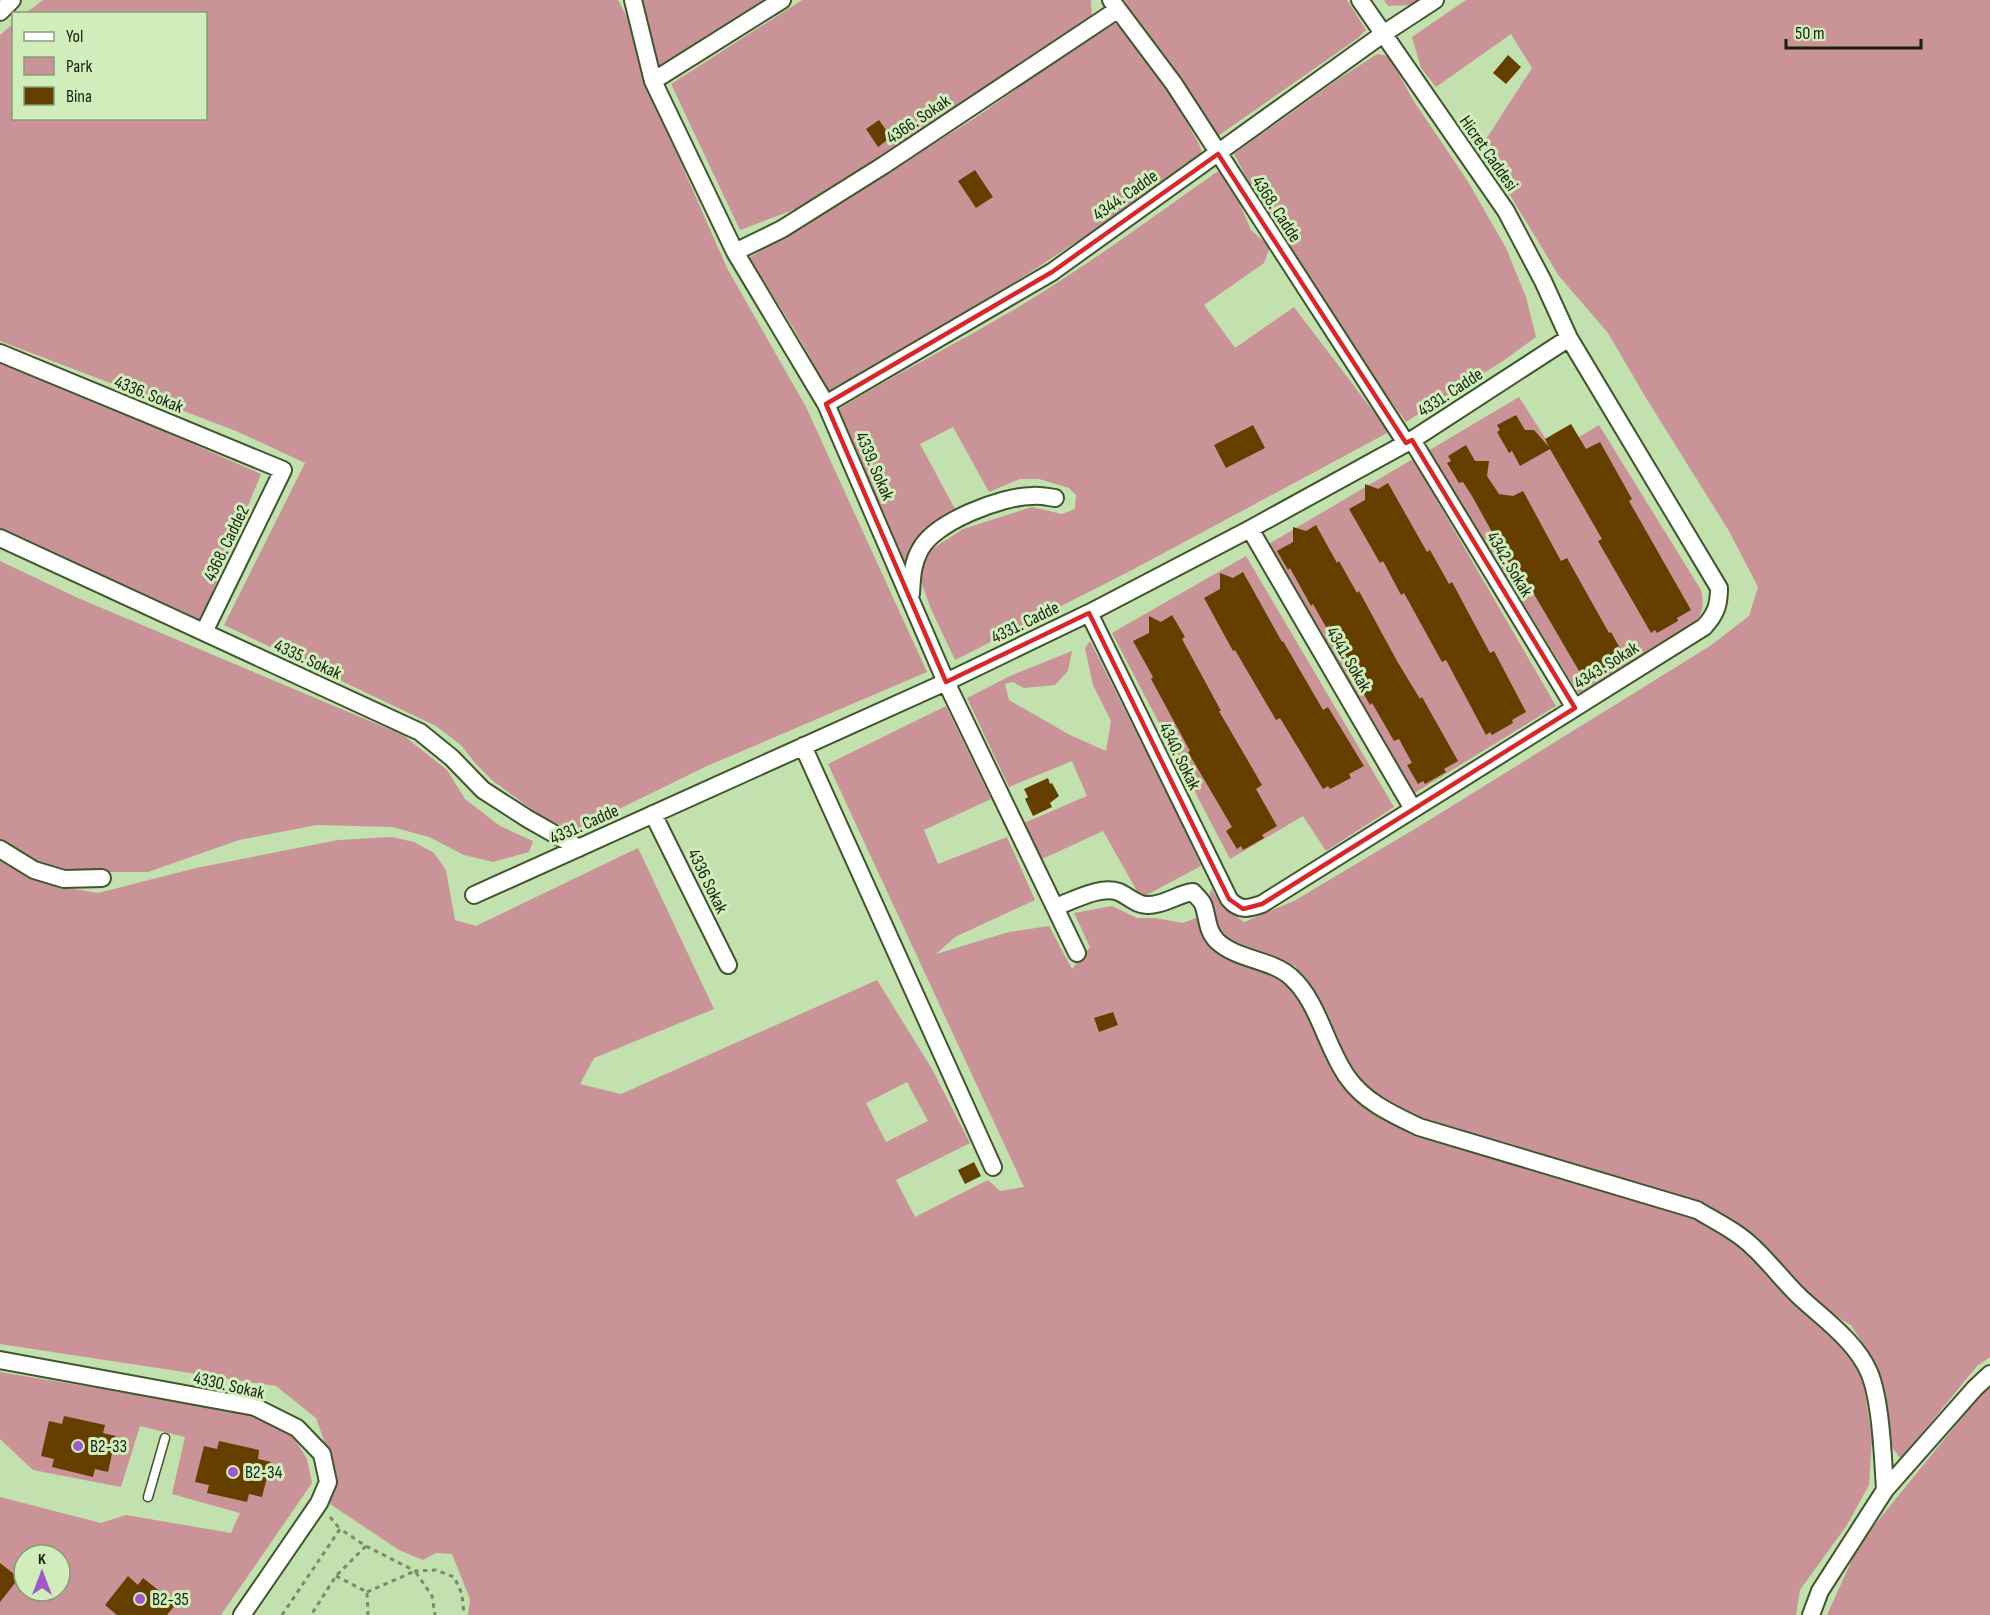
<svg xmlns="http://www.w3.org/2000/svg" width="1990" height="1615" font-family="'Sofia Sans Condensed',sans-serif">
<rect width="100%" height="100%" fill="#c3e0af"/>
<path fill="#c99398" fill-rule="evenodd" d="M43,0H618L627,17L659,113L727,268L806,407L927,672L707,766L574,831L544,818L493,781L475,763L461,745L436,726L224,625L305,463L236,431L0,341V35L13,24L14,118H206V14L26,13Z
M634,0H770L659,70Z
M802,0H1091L1092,22L801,207L740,230L671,84Z
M1124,0H1347L1366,30L1358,38L1218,136L1162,60Z
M1384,0H1422L1414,5L1388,6Z
M1466,0H1990V1357L1977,1366L1901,1459L1888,1442L1876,1365L1851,1325L1825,1310L1748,1233L1635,1186L1509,1143L1421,1120L1385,1105L1360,1086L1307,983L1295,966L1252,952L1216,932L1209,901L1211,888L1223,907L1244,922L1294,901L1423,824L1710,646L1749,616L1758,587L1729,531L1646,398L1608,333L1559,276L1481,147L1532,68L1511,34L1436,87L1421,68L1412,37Z
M1111,23L1127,27L1143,45L1199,144L1204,158L959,319L830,393L794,329L749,258L975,118Z
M1377,54L1389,56L1413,100L1467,180L1506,248L1526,297L1536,337L1503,361L1406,422C1344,337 1283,248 1234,154L1337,80Z
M1224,167L1251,230L1270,247L1264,263L1204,305L1235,348L1294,307L1389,432L1132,570L955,660L931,609L919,576L922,562L932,549L963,529L1032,507L1062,514L1075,509L1076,495L1069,488L1039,479H1020L989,492L953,427L920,444L955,509C929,527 914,533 904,566L837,410C912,364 993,326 1066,277C1120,242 1171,204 1224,167Z
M0,359L261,474L201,620L0,528Z
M1519,397L1554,452L1599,425L1701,590C1704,603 1704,611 1695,622L1579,694L1428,451Z
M1413,459L1556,706L1413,794L1267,545Z
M1246,556L1394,807L1326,851L1303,816L1230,859L1112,633Z
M0,561L78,598L403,735L447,770L465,799L500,826L533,841L529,852L493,862L464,855L429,837L392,827L317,825L239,840L148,872H55L24,858L0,840Z
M1090,641L1171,801L1201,866L1141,898L1103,831L1040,860L1024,823L1087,796L1072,761L1009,787L967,698L1010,676L1072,651L1068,671L1055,685L1024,688L1013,682L1005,684L1009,700L1070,735L1106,751L1111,721L1093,685L1085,648Z
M946,706L991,799L924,830L938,864L1007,837L1035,900L955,937L936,954L1009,932L1049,926L1072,969L1090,947L1074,913L1112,906L1137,918H1155L1183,923L1198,917L1208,941L1283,981L1303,999L1332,1071L1367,1106L1402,1129L1714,1221L1835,1337L1861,1366L1872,1439L1869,1485L1847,1525L1800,1590L1796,1615H468L470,1599L452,1554L436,1553L423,1560L399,1550L330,1504L336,1474L316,1418L276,1386L0,1344V855L61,887L98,893L196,868L338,840L392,837L414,842L434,853L446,870L455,920L476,926L638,848L714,1009L594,1058L580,1084L621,1094L877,980L932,1069L970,1143L896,1180L915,1217L988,1180L1000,1191L1024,1187L828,764ZM907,1082L928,1121L886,1142L866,1103Z
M0,1372L254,1414L288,1428L307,1459L312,1483L221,1615H0V1497L101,1523L126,1515L231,1533L240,1513L172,1494L185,1437L140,1426L121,1487L33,1470L0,1439ZM24,1555H60V1591H24Z
M1990,1383V1615H1827L1859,1544Z"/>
<path fill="#643f00" d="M1508,55L1521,67L1506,84L1493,73Z
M879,120L891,137L878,147L866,129Z
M975,170L993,197L976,208L958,181Z
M1516,415L1525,430H1534L1549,447L1545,439L1571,424L1586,449L1600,442L1632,499L1629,501L1691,610L1677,618L1678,621L1657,633L1655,630L1651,633L1598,541L1602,539L1550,449L1520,466L1512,451L1509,453L1497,432L1500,430L1497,425Z
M1253,425L1265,448L1226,468L1214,445Z
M1466,445L1475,461H1489L1487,476L1499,494L1513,496L1523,491L1561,561L1567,558L1609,633L1611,632L1623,654L1608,662L1610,665L1589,677L1587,674L1582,676L1517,565L1512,568L1472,496L1463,482L1459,483L1447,463L1451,461L1448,456Z
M1388,483L1427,552L1430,550L1449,584L1452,582L1490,653L1494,651L1526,712L1512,720L1513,723L1492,735L1490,732L1486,735L1446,660L1442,662L1404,593L1401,595L1383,561L1380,563L1349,509L1365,500V484L1378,489Z
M1316,525L1337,563L1339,561L1357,593L1359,591L1397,661L1420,699L1422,697L1458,761L1444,769L1446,772L1425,784L1423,781L1418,784L1407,765L1412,763L1399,739L1394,741L1372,703L1370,705L1313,604L1311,606L1290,568L1288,570L1277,551L1293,542V527L1306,531Z
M1243,572L1282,642L1283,641L1323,710L1328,707L1364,766L1349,774L1351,778L1330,789L1328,786L1323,789L1280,718L1276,720L1235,650L1233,651L1204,598L1220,589V573L1233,578Z
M1172,615L1185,637L1182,639L1221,711H1219L1262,785L1256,789L1277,826L1262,835L1264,838L1243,850L1241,846L1237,849L1226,831L1232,827L1188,752L1190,751L1151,679L1153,677L1133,641L1149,633V616L1161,622Z
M1048,778L1050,784L1052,783L1059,796L1050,803L1052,807L1033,816L1025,799L1028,797L1024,789Z
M1113,1012L1118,1025L1099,1032L1094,1018Z
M974,1162L981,1176L965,1184L958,1170Z
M64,1416L105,1425L103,1433L116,1436L108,1472L95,1469L93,1477L52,1467L54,1459L41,1456L49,1421L62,1424Z
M219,1441L259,1450L258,1459L271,1462L262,1497L249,1494L247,1502L207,1493L209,1485L195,1482L204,1446L217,1449Z
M0,1563L19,1578L0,1602Z
M128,1576L138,1585L143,1578L176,1604L167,1615H117L105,1605Z"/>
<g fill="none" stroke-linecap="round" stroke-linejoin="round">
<g stroke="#3f572c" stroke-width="11">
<path id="lane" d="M148,1497L165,1438"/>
</g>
<g stroke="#3f572c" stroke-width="20">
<path id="street" d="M633,0L653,81L735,252L826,404L946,682L1077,953
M1111,0L1174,84L1406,443
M0,12L12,0
M653,81L782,0
M735,252L782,229L884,165L1117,10
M0,353L283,470L204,632
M826,404L1052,272L1383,34L1435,0
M1412,440L1575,708
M1250,529L1413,809
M0,538L420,732L452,758L483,790L528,819L579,848
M911,594C912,579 912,564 920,550C934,522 1002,496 1032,496C1040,495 1048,497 1055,498
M1089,613L1229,899C1239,911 1248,909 1262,904L1704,627C1716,614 1719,605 1719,588L1569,338L1543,281L1506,211L1360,0
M803,746L993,1167
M653,814L728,965
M0,849L34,870L64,879L102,878
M474,895L946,682L1089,613L1250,529L1412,440L1569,338
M1055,907C1073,901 1100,885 1119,892C1128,896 1138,906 1148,905C1165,905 1177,894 1193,892C1197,897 1203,901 1204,907C1208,919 1207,931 1217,941C1237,960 1271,959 1291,977C1319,1002 1326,1048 1348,1078C1365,1102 1392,1114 1419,1127L1697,1210C1717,1222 1738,1232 1754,1248C1771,1264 1785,1283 1801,1298C1825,1320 1856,1342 1869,1372C1881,1400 1883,1458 1885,1490
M0,1360L255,1407L297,1428L322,1454L328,1482L319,1503L242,1615
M1811,1615L1820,1591L1885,1490L1975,1388L1990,1374"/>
</g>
<path stroke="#778c68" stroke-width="3" stroke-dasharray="4.5 4.5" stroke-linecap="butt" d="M330,1517L340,1529
M366,1546L415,1571L436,1570L454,1577L462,1594L464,1615
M336,1576L367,1592L368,1615
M367,1592L415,1571L432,1596L435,1615
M282,1615L340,1529L366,1546L336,1576L311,1615"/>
<use href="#lane" stroke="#fff" stroke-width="8"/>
<use href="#street" stroke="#fff" stroke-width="16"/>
</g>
<path fill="none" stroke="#d62828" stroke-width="4.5" stroke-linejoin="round" d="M1218,154L1406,443L1412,440L1575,708L1262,904L1243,909L1229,899L1089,613L946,682L826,404L1052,272Z"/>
<g fill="#a357c9" stroke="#d0edbb" stroke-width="2">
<circle cx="78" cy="1446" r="6"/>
<circle cx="233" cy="1472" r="6"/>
<circle cx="140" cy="1599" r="6"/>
</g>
<g text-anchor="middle" stroke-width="6" stroke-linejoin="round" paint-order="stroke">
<g font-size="18" fill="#17220f" stroke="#d0edbb">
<text transform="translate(918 119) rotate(-34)" y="6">4366. Sokak</text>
<text transform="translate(1489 153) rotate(55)" y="6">Hicret Caddesi</text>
<text transform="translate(1125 195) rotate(-35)" y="6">4344. Cadde</text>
<text transform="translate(1277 209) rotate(57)" y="6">4368. Cadde</text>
<text transform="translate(1450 392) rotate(-33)" y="6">4331. Cadde</text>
<text transform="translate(149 394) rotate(22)" y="6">4336. Sokak</text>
<text transform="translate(875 466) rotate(67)" y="6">4339. Sokak</text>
<text transform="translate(226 543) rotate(-64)" y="6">4368. Cadde2</text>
<text transform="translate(1510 564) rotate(59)" y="6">4342. Sokak</text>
<text transform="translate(1025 622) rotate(-26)" y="6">4331. Cadde</text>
<text transform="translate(308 659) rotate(25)" y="6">4335. Sokak</text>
<text transform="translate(1349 659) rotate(60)" y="6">4341. Sokak</text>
<text transform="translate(1606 665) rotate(-32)" y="6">4343. Sokak</text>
<text transform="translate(1180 756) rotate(64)" y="6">4340. Sokak</text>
<text transform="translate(584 824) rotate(-24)" y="6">4331. Cadde</text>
<text transform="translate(708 881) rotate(64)" y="6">4336 Sokak</text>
<text transform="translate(229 1385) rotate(13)" y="6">4330. Sokak</text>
</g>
<g font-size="18" fill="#17220f" stroke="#d0edbb" text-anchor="start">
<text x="90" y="1452">B2-33</text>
<text x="245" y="1478">B2-34</text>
<text x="152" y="1605">B2-35</text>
</g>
</g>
<rect x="12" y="12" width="195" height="108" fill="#d0edbb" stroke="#869c76" stroke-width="1.5"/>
<rect x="24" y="32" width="30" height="9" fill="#ffffff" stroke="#869c76" stroke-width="1.5"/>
<text x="66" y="42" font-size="18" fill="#17220f">Yol</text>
<rect x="24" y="57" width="30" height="18" fill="#c99398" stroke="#869c76" stroke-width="1.5"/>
<text x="66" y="72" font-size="18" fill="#17220f">Park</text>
<rect x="24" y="87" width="30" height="18" fill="#643f00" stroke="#869c76" stroke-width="1.5"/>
<text x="66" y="102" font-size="18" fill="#17220f">Bina</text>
<g transform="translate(42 1573)"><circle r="28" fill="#d0edbb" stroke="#869c76" stroke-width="1.5"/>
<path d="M0-4.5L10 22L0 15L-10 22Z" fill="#a357c9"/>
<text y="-9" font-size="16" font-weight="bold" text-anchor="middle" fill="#17220f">K</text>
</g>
<path d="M1786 39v9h135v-9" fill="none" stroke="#17220f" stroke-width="3"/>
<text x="1795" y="39" font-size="18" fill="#17220f" stroke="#d0edbb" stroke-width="4.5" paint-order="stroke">50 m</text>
</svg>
